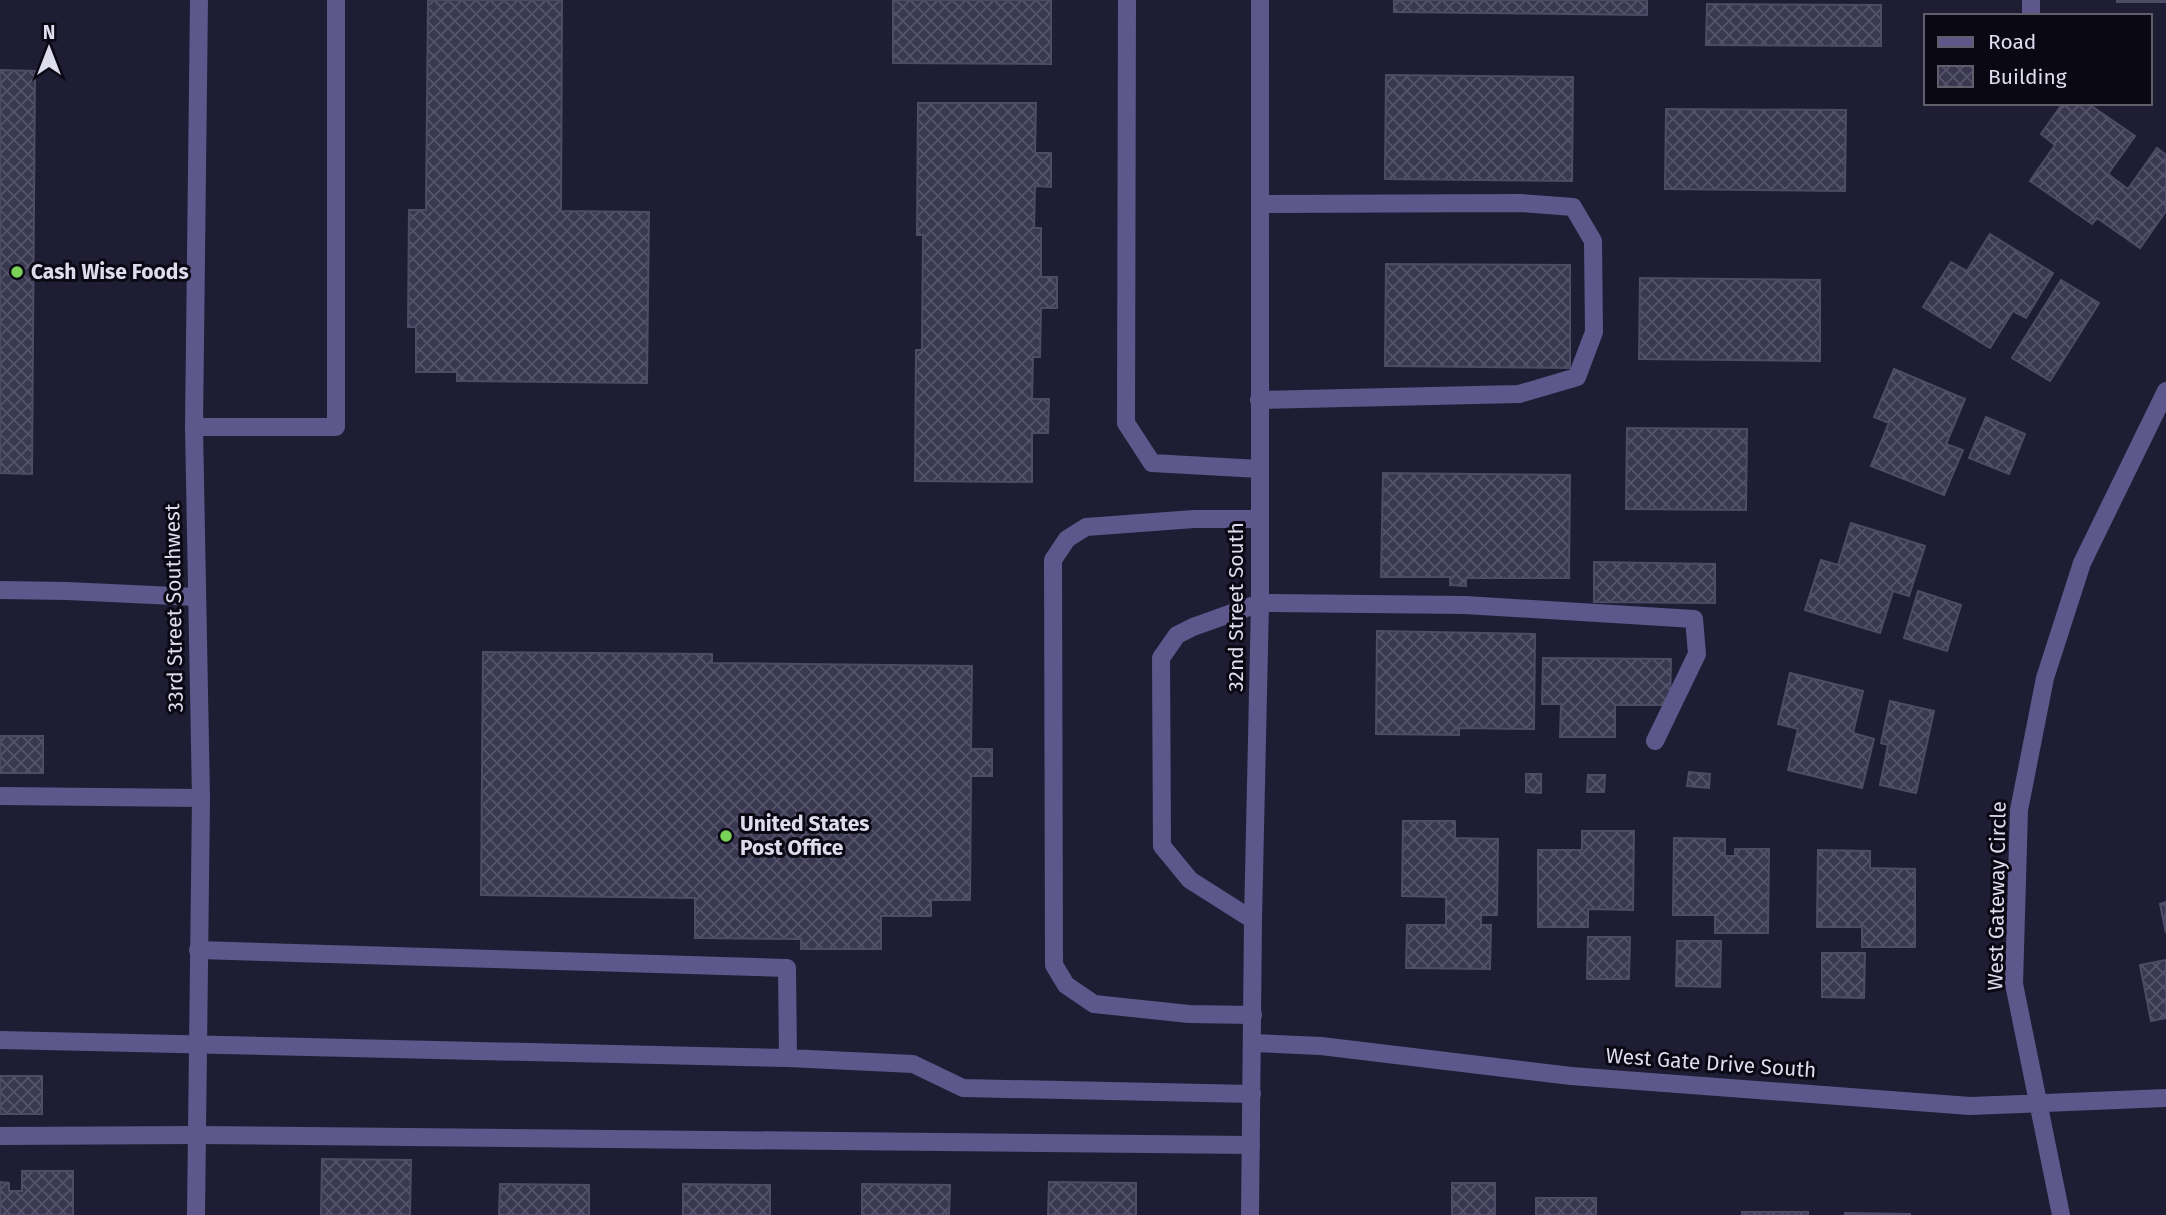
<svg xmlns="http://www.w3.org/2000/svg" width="2166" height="1215" font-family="'Fira Sans',sans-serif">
<defs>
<pattern id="building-cross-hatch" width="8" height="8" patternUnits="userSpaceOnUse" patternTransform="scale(1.75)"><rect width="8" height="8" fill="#3a3850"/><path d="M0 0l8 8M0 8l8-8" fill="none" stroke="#56546a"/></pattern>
</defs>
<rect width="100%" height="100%" fill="#1f1d34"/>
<path fill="url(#building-cross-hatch)" stroke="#4d4b65" stroke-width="2" d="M428,0H562L561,211L649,212L647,383L457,381V372H416V327H408L409,210H426Z
M893,0H1051V64L893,63Z
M1394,0H1647V15L1394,12Z
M2117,0H2166V2H2117Z
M1707,4L1881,5V46L1706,45Z
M0,70L35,71L32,474L0,473Z
M1386,75L1573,77L1572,181L1385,179Z
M918,103H1036L1035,153H1051V187L1035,186L1034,228H1041V277H1057V308H1041L1040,357H1033L1032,399H1049L1048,433H1032V482L915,481L916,350H922L923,235H917Z
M2063,103H2087L2135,136L2108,174L2128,189L2157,148L2166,155V211L2140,248L2097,218L2092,224L2030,181L2055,145L2041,134Z
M1666,109L1846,110L1845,191L1665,189Z
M1990,234L2053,273L2026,318L2013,311L1990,348L1923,307L1951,262L1967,271Z
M1386,264L1570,265V368L1385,366Z
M1640,278L1820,280V361L1639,359Z
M2061,280L2099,303L2050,381L2012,358Z
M1894,369L1965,399L1946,444L1963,450L1944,495L1871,466L1889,423L1874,417Z
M1986,417L2025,434L2009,474L1969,458Z
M1627,428L1747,429L1746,510L1626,509Z
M1383,473L1570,475L1569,578H1466V586L1450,585V577H1381Z
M1851,523L1925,546L1909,596L1893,591L1880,633L1805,610L1821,560L1838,565Z
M1594,562L1715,564V603L1594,602Z
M1918,591L1961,605L1947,651L1904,638Z
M1377,631L1535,634L1534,729L1459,728V735L1376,734Z
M483,652L712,654V663L972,666L971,749H992V776H971L970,900H931V916H881V949H801V939L695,938V898L481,895Z
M1543,658L1671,659L1670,705H1615V737H1560L1561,704H1542Z
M1790,673L1863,691L1853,733L1874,739L1862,788L1788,770L1798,729L1778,724Z
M1890,701L1934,711L1916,793L1880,785L1888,745L1881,743Z
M0,736H43V773H0Z
M1689,772L1710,774L1709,788L1687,786Z
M1526,774H1541V793L1526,792Z
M1588,775H1605L1604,792H1587Z
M1403,821H1455V838L1498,839L1497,915H1481V925H1491L1490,969L1406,968L1407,925H1446V897L1402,896Z
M1582,831H1634L1633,910L1588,909V927H1538V850H1582Z
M1674,838L1725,839V856H1735V849H1769L1768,933H1715V915H1673Z
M1818,850L1870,851V868L1915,869V947H1862V927H1817Z
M2166,902V933L2160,904Z
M1588,937H1630L1629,979H1587Z
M1677,941H1721L1720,987L1676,986Z
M1822,953H1865L1864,998L1822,997Z
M2166,960V1018L2151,1021L2140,965Z
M0,1076H42V1114H0Z
M322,1159L411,1160L410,1215H321Z
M22,1171H73V1215H0V1182L9,1183V1191H22Z
M1049,1182L1136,1183V1215H1048Z
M1452,1183H1495V1215H1452Z
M500,1184L589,1185V1215H499Z
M683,1184L770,1185V1215H683Z
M862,1184L950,1185L949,1215H862Z
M1536,1198H1596V1215H1536Z
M1742,1212H1808V1215H1742Z
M1845,1213L1910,1214V1215H1845Z"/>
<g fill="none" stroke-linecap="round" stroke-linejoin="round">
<path stroke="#5d578b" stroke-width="18" d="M1127,0L1126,423L1152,463L1259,469
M2031,0V16
M1259,400L1519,394L1577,377L1594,332L1593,241L1573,207L1521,203L1260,204
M194,427H336V0
M0,590L67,591L196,597
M0,796L201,798
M1253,920L1190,880L1162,846L1161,658L1177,635L1193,627L1260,603L1465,605L1694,619L1697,654L1655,741
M198,950L787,968L788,1058L913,1064L963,1088L1252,1094
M1253,1015L1189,1014L1094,1004L1066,985L1054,965L1053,560L1067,539L1086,527L1194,519H1259
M0,1040L788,1058
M0,1136L197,1135L1251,1145"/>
<path stroke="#5d578b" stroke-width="18" d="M1253,1043L1321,1046L1571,1076L1970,1106L2166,1098
M196,1215L201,798L194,427L199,0
M2061,1215L2014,984L2019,810L2045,678L2082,563L2166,391"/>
<path stroke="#5d578b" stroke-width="18" d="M1250,1215L1253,920L1260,603V0"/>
</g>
<g fill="#79d157" stroke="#0a0913" stroke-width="2.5">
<circle cx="17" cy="272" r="7"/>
<circle cx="726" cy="836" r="7"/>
</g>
<g text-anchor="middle" stroke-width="6" stroke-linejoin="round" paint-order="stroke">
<g font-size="21" font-weight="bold" fill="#dedded" stroke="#0a0913" text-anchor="start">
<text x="31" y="279">Cash Wise Foods</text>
<text x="740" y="831">United States<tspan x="740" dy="24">Post Office</tspan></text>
</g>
<g font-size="21" fill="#dedded" stroke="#0a0913">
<text transform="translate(1236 607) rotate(-90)" y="7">32nd Street South</text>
<text transform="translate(174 608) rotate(-91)" y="7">33rd Street Southwest</text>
<text transform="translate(1997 896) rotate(-89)" y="7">West Gateway Circle</text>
<text transform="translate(1711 1063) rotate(4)" y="7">West Gate Drive South</text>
</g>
</g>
<rect x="1924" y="14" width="228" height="91" fill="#0a0913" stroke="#5f5e6a" stroke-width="2"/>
<rect x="1938" y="37" width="35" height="10" fill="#5d578b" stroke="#5f5e6a" stroke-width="2"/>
<text x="1988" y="49" font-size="21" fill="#dedded">Road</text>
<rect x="1938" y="66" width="35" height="21" fill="url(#building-cross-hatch)" stroke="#5f5e6a" stroke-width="2"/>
<text x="1988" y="84" font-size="21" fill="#dedded">Building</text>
<g transform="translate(49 49)" stroke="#0a0913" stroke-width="5" paint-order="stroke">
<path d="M0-5L12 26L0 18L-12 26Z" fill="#dedded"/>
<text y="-10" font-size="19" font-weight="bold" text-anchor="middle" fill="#dedded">N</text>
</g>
</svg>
